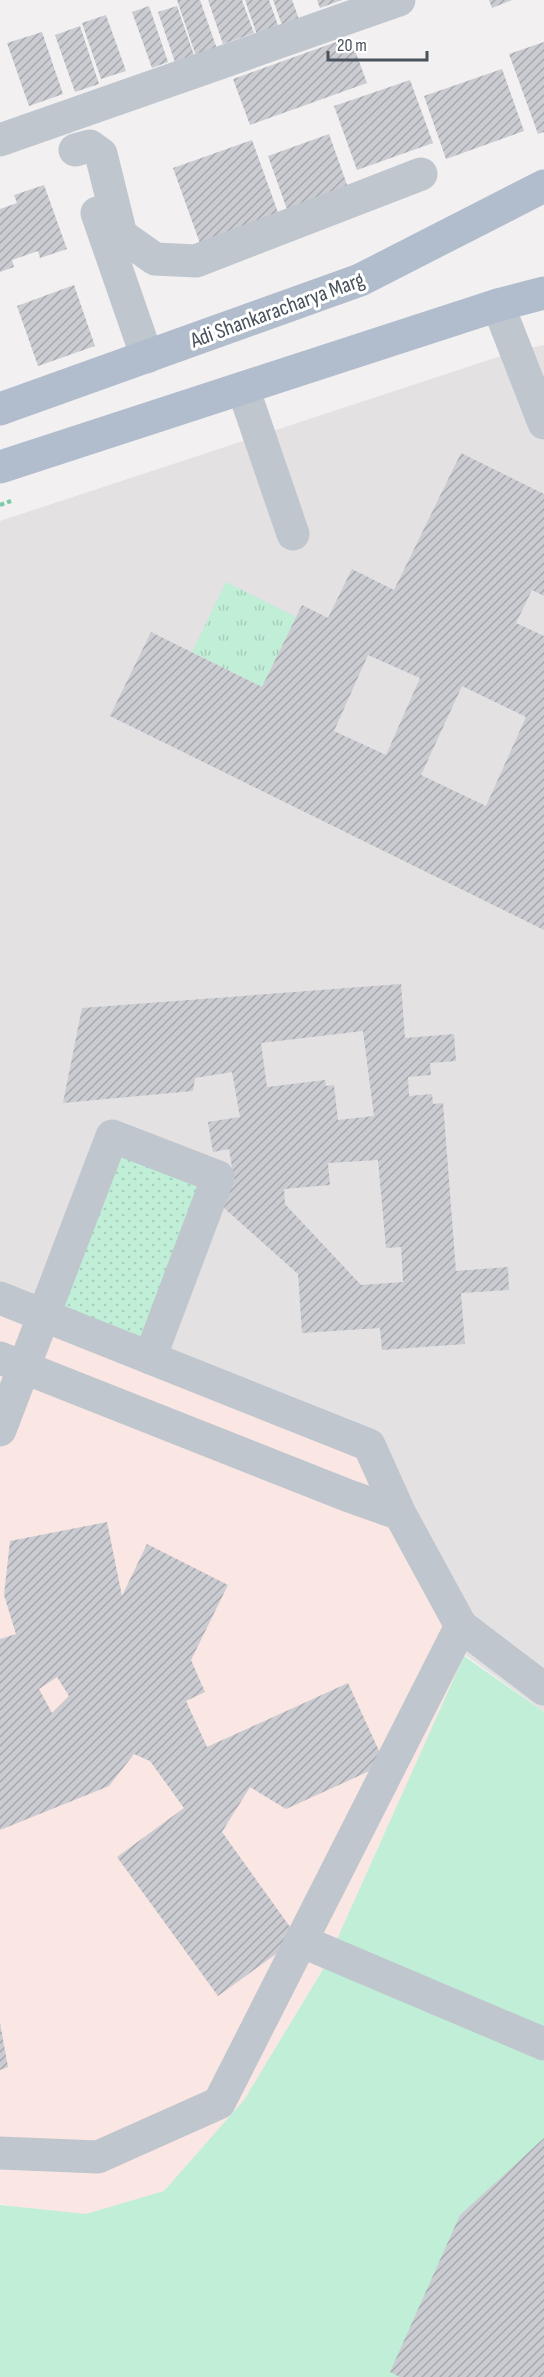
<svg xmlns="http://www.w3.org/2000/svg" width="544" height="2377" font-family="'Sofia Sans Condensed',sans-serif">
<defs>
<pattern id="grass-dots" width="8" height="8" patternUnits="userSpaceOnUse" patternTransform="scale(1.5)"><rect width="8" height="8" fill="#c1eed6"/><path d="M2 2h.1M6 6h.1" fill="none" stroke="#a7ceba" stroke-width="1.8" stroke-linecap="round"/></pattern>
<pattern id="park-tufts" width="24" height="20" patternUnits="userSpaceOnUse" patternTransform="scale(1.5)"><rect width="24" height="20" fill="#c1eed6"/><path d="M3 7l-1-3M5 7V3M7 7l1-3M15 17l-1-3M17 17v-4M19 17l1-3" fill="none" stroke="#a7ceba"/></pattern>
<pattern id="building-hatch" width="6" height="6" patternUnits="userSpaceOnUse" patternTransform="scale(1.5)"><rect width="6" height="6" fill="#caccd2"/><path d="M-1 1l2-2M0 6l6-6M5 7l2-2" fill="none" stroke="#a6a8ae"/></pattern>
</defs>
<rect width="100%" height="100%" fill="#f2f0f0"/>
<path fill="#e3e1e2" d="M544,345V1712L0,1316V521L516,351Z"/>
<path fill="#fae6e2" d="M0,1297L369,1445L464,1656L325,1966L244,2100L164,2191L83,2225L0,2203Z"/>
<path fill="url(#grass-dots)" d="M112,1136L218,1177L150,1358L43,1314Z"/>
<path fill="url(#park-tufts)" d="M226,582L296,617L262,687L192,652Z"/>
<path fill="#c1eed6" d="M464,1656L544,1712V2377H0V2205L86,2214L164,2191L244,2100L325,1966Z"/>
<path fill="url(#building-hatch)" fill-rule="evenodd" d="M177,0H200L218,52L197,59Z
M208,0H242L254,33L223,44Z
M245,0H269L279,28L257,35Z
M273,0H292L299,19L282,25Z
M317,0H342L320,8Z
M489,0H512L492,8Z
M149,6L168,62L152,68L132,12Z
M177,6L196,61L177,68L158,12Z
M106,15L126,71L101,79L82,23Z
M80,26L99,84L75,92L55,35Z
M42,32L63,94L29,106L7,43Z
M350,37L367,83L250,125L233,79Z
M544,42V132L538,134L509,54Z
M502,69L524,131L446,159L424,96Z
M410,80L433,143L357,170L334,106Z
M329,134L350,193L289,215L268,156Z
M252,140L281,221L202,249L173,168Z
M44,185L67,249L40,258L38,251L12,260L14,267L0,272V209L17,203L14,195Z
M74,285L95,346L38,366L17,306Z
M461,453L544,494V596L532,590L516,623L544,636V930L110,716L151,632L262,687L302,605L328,618L352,569L394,590ZM368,655L420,678L386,755L334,731ZM462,686L526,717L486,806L421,775Z
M401,984L405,1038L454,1034L456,1061L430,1063L431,1075L408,1077L409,1096L432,1094L433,1104L443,1103L456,1271L508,1267L509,1290L461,1293L465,1344L382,1350L380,1328L302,1333L298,1274L215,1200L234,1179L229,1149L213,1152L208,1122L240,1117L232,1072L195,1078L193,1091L63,1103L82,1008ZM363,1031L374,1116L338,1120L334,1085L326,1086L325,1080L267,1087L261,1043ZM378,1160L386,1248L401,1247L403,1282L361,1285L285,1204L284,1189L330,1185L328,1163Z
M107,1522L122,1596L147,1544L228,1585L191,1660L205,1692L186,1701L207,1747L348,1683L385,1764L286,1809L250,1787L222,1832L298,1938L218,1996L117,1857L184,1808L150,1761L134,1754L109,1786L0,1830V1639L16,1634L4,1595L10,1541ZM57,1677L69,1696L52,1713L39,1689Z
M0,2023L8,2067L0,2070Z
M544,2138V2377H400L390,2372L460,2215Z"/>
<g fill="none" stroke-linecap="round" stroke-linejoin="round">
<path stroke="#7acaa9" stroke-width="4" stroke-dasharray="4.5 3" stroke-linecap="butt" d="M0,505L11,501"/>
<path stroke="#bfc6ce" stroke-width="33" d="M0,140L399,0
M75,150L90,146L101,154L121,235L155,259L196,261L421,174
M97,213L147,357
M498,305L544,423
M243,388L293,534
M0,1298L369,1445L400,1514L461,1626L544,1689
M0,1358L349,1496L400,1514
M0,1430L112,1136L218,1177L150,1358
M301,1941L544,2044
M0,2153L98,2157L219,2103L461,1626"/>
<path stroke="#b1bdcd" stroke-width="33" d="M0,409L360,280L544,186
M0,467L498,305L544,293"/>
</g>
<g text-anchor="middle" stroke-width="6" stroke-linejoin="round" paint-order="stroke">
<g font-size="22" fill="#49525d" stroke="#fff">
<text transform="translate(277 309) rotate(-20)" y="8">Adi Shankaracharya Marg</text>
</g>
</g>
<path d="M328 51v9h99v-9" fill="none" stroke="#49525d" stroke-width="3"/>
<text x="337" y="51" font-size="18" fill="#49525d" stroke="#ffffff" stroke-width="4.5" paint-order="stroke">20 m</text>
</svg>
